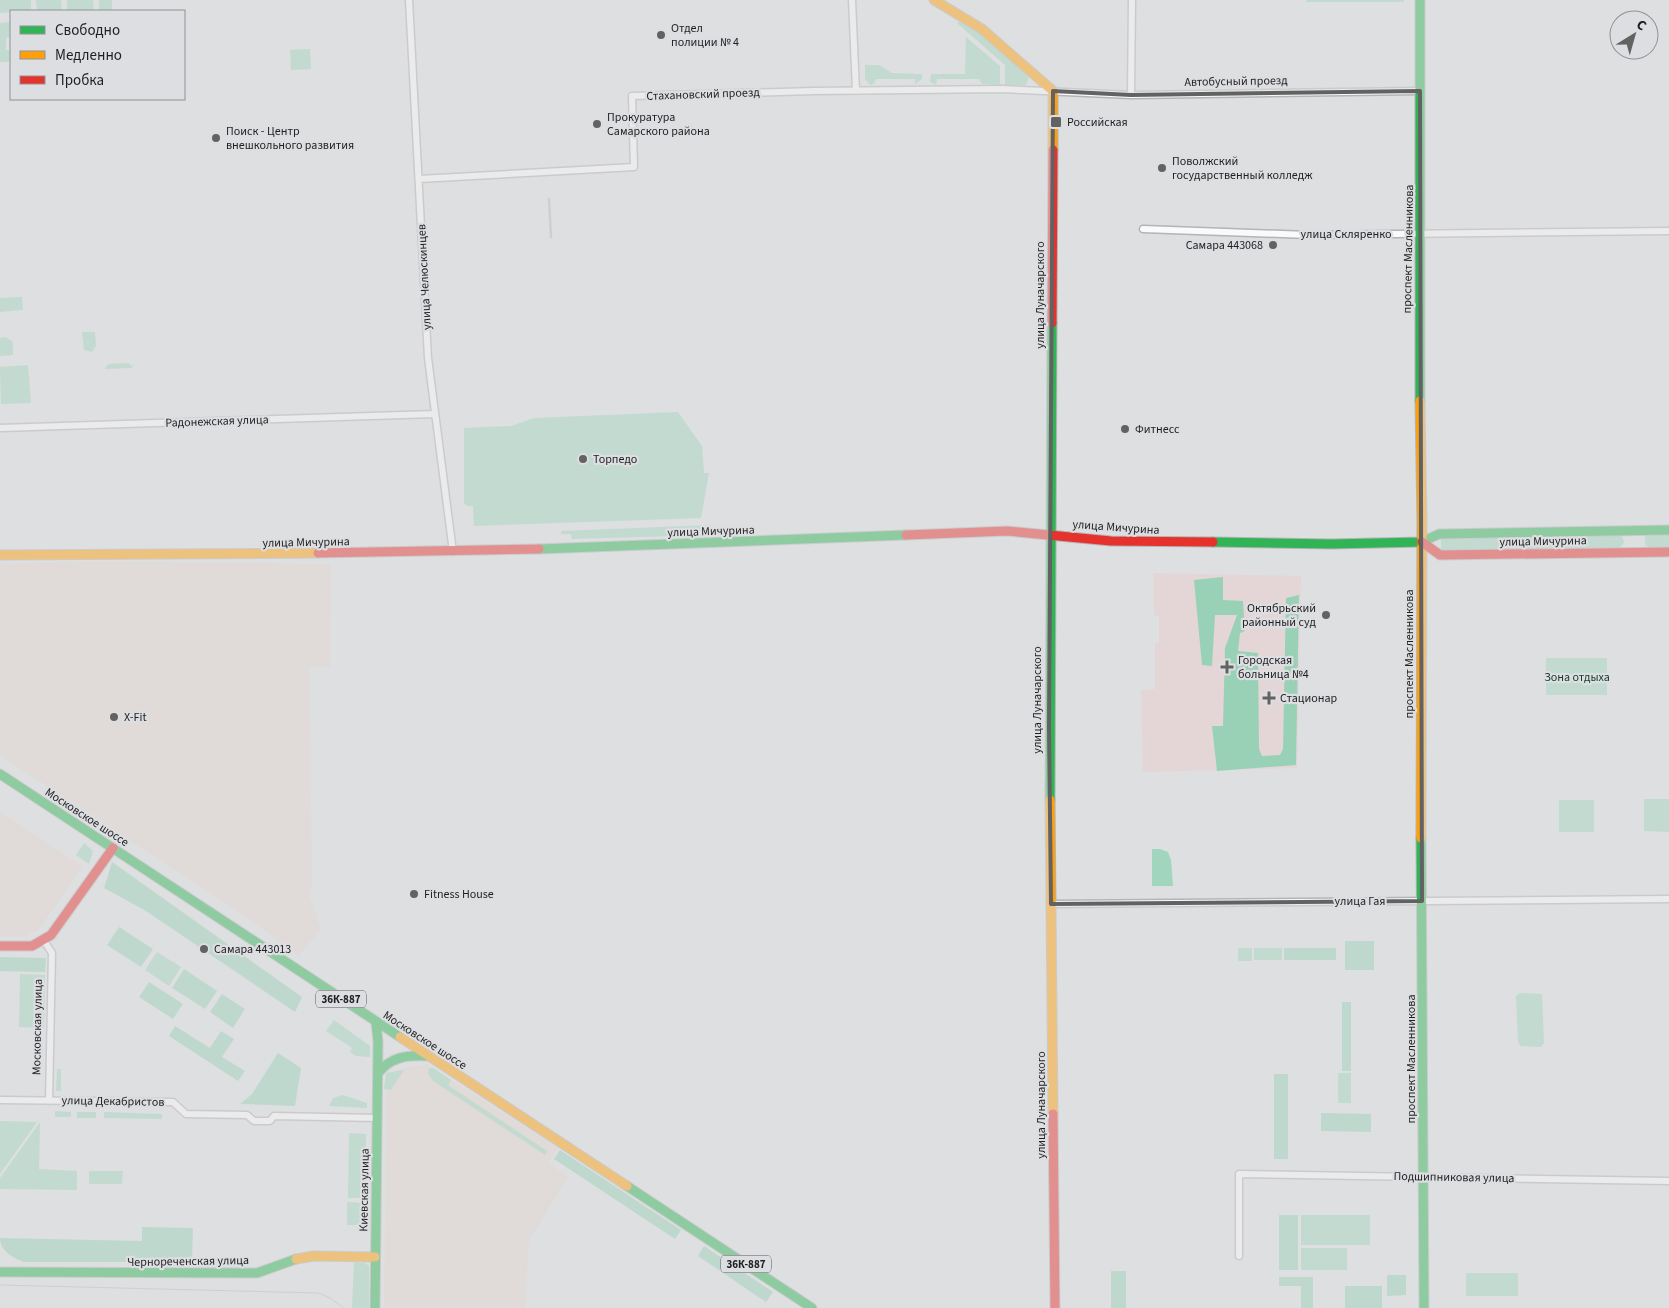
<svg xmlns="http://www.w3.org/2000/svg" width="1669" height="1308" font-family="'Source Sans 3',sans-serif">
<rect width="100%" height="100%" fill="#dedfe0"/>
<path fill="#e3d6d1" d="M92,561L331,564L330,667H309L312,884L308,891L321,929L299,956L260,927L0,755V564Z
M0,811L82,866L42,925L37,931L24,937L0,936Z
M427,1064L558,1148L548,1163L569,1177L529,1239L525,1308H384L387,1072Z"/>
<path fill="#e4d5d7" d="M1153,573L1301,576L1297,768L1143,772L1141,690L1155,689V643H1159V616L1154,615Z"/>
<path fill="#a2d5bd" d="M0,0H31V11L0,13Z
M36,0H61L62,11H37Z
M67,0H93L94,11H67Z
M99,0H112V11H99Z
M1306,0H1404V2H1306Z
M965,18L1028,70L1030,75L1026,85H1005V65L957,23Z
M11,22V37L6,38V50H11V62H0V23Z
M966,37L1000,66V85L982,84L979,79H937L936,85L930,82L931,74H965Z
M310,49L311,69L291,70L290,50Z
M865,65H879L892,73L922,74V79L915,84V79H876L874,84L870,85L865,79Z
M22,297L23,310L0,312V298Z
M82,332H95L96,346L92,352L84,350Z
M6,337L13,342V355L0,356V338Z
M128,363L132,366L136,363L131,368L105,369L108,364Z
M28,365L31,403L1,404L0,367Z
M678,412L702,446L704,473H709L701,518L474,526L473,506H467L464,503V428L511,426L534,418Z
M711,525V535L572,539L571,534H561V531Z
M1669,534V547H1649L1645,545V537L1649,535Z
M1617,535L1622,537L1624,542L1619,550H1441V539Z
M1546,658H1607V695H1546Z
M1644,799H1669V832L1644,831Z
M1559,800H1594V832H1559Z
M84,843L93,851L89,864L76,855Z
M1152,849H1160L1168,852L1171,860L1173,886H1152Z
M1238,948H1252V961H1238Z
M1254,948H1282V960H1254Z
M157,952L181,967L169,986L145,970Z
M20,974L45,975L44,1028L19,1027Z
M1520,993L1542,994L1544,1043L1541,1047L1520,1046L1518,1042L1516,996Z
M334,1020L370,1046V1057L356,1056L350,1052L352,1048L326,1031Z
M429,1068H433L451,1080L448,1085L547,1151L545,1155L433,1081L428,1073Z
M57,1069H61V1091H56Z
M404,1070L391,1090L384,1089L386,1073Z
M1338,1073H1351V1103H1338Z
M343,1095L367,1103V1108L329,1106L333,1098Z
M55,1111L71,1112V1117H55Z
M77,1112H96V1118H77Z
M104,1112L162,1114V1119L104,1118Z
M0,1121L37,1122L0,1174Z
M40,1122L39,1169L77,1171V1190L0,1189V1178Z
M349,1133L366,1134L365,1198H348Z
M89,1171H123L122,1184H89Z
M347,1202L365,1203V1225H347Z
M1301,1215H1370V1245H1301Z
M1301,1248H1347V1270H1301Z
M354,1262L365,1263L369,1266V1308H352Z
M1466,1273H1518V1296H1466Z"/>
<path fill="#99d1b7" d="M1223,577V600L1243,601L1245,631L1240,633L1238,651L1258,653L1259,749L1262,756L1280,755L1283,749L1286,598L1299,595L1296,765L1217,771L1212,726H1223L1225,648L1237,615H1215L1212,666L1202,665L1194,580Z
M112,862L302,997L295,1012L146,911L104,888Z
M119,927L153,949L141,967L107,945Z
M1345,941H1374V970H1345Z
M1284,948H1336V960H1284Z
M0,957L46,958L45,972L0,971Z
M184,969L217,991L205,1009L172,988Z
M149,982L183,1004L173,1019L139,997Z
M222,994L245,1009L233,1028L210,1012Z
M1342,1002H1351V1071H1342Z
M175,1026L210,1048L221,1031L234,1039L222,1057L245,1071L238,1081L169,1036Z
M278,1053L301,1068L295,1106L240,1104L252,1094Z
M1274,1074H1288V1159H1274Z
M1321,1113L1371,1114V1132L1321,1131Z
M560,1150L681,1230L675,1239L554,1159Z
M1279,1215H1298V1270H1279Z
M142,1227L193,1228L192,1262H24C13,1258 0,1251 0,1238L142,1241Z
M704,1246L773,1292L766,1302L698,1256Z
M1111,1271H1126V1308H1111Z
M1387,1275H1406V1295L1387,1296Z
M1279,1277H1313V1308H1301V1286H1279Z
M1345,1286H1382V1308H1345Z"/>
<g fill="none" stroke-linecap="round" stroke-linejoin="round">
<g stroke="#b3b4b5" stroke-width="9">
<path id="street" d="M409,0L428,358L453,552
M852,0L856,91
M1131,95L1132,0
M419,179L634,167L632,96L814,91L1002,89L1131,95L1420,91
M1143,229L1308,235L1669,231
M0,428L434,414
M1051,904L1669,899
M44,941L52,953L49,1101
M0,1100L173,1102L186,1114L247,1115L254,1121H270L274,1116L378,1118
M1239,1256V1174L1669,1181"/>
</g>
<g stroke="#b3b4b5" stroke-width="11">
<path id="fast" d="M1420,401V0
M1213,542L1331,544L1422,542L1439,534L1669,530
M539,549L906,535
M0,774L400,1037
M1050,800L1052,323
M1421,838L1424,1308
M378,1073C391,1057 406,1055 426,1056
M627,1186L812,1308
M0,1272L257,1273L296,1259
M375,1308L378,1041L376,1023"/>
</g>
<g stroke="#b3b4b5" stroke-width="11">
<path id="slow" d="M934,0L982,29L1053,91V150
M1420,401L1422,522L1421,838
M0,555L318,553
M1050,800L1053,1114
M400,1037L627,1186
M296,1259L314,1256L375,1257"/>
</g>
<g stroke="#b3b4b5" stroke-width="11">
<path id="jam" d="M1052,323L1053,150
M906,535L1007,531L1111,541L1213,542
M1422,542L1440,555L1669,552
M318,553L539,549
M0,946H32L51,935L113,848
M1053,1114L1055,1308"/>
</g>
<use href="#street" stroke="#fafafa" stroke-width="6"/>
<use href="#fast" stroke="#30b455" stroke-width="9"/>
<use href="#slow" stroke="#ff9f0a" stroke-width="9"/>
<use href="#jam" stroke="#e5322d" stroke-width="9"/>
<path stroke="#bdbdbe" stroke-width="1" d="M0,1285L318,1293L330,1298L344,1308"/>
<path stroke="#bdbdbe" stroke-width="2.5" d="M549,199L551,237"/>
</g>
<path d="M0 0H1669V1308H0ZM1053,91L1131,95L1420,91L1422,901L1051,904L1049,727Z" fill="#dedfe0" fill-opacity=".55" fill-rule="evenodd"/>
<path fill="none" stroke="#626263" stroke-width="4" stroke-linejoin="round" d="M1053,91L1131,95L1420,91L1422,901L1051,904L1049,727Z"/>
<g fill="#626263" stroke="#dddee1" stroke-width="2">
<circle cx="661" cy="35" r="5"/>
<rect x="1050" y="116" width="12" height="12" rx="2.5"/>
<circle cx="597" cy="124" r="5"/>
<circle cx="216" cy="138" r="5"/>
<circle cx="1162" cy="168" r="5"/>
<circle cx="1273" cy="245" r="5"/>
<circle cx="1125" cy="429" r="5"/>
<circle cx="583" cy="459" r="5"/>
<circle cx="1326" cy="615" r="5"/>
<path d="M1224.5 659.5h5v5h5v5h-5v5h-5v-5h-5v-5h5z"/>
<path d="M1266.5 690.5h5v5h5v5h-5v5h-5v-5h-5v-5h5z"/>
<circle cx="114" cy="717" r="5"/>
<circle cx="414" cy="894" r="5"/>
<circle cx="204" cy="949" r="5"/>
</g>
<g text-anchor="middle" stroke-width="4.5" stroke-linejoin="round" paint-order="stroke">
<g fill="#dddee1" stroke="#58585a" stroke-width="1">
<rect x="316" y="990.5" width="50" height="17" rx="4"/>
<rect x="721" y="1255.5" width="50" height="17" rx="4"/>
</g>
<g font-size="11" font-weight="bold" fill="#1f1f20">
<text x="341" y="1003">36К-887</text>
<text x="746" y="1268">36К-887</text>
</g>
<g font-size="12" fill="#1f1f20" stroke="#dddee1" text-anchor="start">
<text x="671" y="32">Отдел<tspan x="671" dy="14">полиции № 4</tspan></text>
<text x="607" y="121">Прокуратура<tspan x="607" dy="14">Самарского района</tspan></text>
<text x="1067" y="126">Российская</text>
<text x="226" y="135">Поиск - Центр<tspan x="226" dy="14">внешкольного развития</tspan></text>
<text x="1172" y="165">Поволжский<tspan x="1172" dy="14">государственный колледж</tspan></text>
<text x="1263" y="249" text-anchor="end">Самара 443068</text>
<text x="1135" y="433">Фитнесс</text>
<text x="593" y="463">Торпедо</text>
<text x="1316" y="612" text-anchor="end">Октябрьский<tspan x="1316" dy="14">районный суд</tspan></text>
<text x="1238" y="664">Городская<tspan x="1238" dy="14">больница №4</tspan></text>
<text x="1280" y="702">Стационар</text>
<text x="124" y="721">X-Fit</text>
<text x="424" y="898">Fitness House</text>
<text x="214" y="953">Самара 443013</text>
</g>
<g font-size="12" fill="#1f1f20" stroke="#dddee1">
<text transform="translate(1236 81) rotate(-1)" y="4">Автобусный проезд</text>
<text transform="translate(703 94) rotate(-2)" y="4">Стахановский проезд</text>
<text x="1346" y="238">улица Скляренко</text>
<text transform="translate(1408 249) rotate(-89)" y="4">проспект Масленникова</text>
<text transform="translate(424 277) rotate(-93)" y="4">улица Челюскинцев</text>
<text transform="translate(1040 295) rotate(-90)" y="4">улица Луначарского</text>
<text transform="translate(217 421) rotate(-2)" y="4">Радонежская улица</text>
<text transform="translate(1116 527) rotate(4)" y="4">улица Мичурина</text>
<text transform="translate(711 531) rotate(-2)" y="4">улица Мичурина</text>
<text transform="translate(1543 541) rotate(-1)" y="4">улица Мичурина</text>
<text transform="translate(306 542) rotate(-1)" y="4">улица Мичурина</text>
<text transform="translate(1409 654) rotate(-90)" y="4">проспект Масленникова</text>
<text transform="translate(1037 700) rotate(-90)" y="4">улица Луначарского</text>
<text transform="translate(87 817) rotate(33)" y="4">Московское шоссе</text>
<text x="1360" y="905">улица Гая</text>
<text transform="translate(37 1027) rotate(-89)" y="4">Московская улица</text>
<text transform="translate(425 1040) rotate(33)" y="4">Московское шоссе</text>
<text transform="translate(1411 1059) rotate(-90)" y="4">проспект Масленникова</text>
<text transform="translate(113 1101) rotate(1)" y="4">улица Декабристов</text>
<text transform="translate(1041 1105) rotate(-90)" y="4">улица Луначарского</text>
<text transform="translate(1454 1177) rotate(1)" y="4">Подшипниковая улица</text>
<text transform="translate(364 1190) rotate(-89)" y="4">Киевская улица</text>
<text transform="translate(188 1261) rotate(-1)" y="4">Чернореченская улица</text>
</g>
<g font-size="12" fill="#103c29" stroke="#dddee1">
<text x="1577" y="681">Зона отдыха</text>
</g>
</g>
<rect x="10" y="10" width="175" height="90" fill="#dddee1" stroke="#919294"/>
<rect x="20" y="26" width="25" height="8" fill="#30b455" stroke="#919294"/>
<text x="55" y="35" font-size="15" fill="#1f1f20">Свободно</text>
<rect x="20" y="51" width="25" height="8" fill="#ff9f0a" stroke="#919294"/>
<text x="55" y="60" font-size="15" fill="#1f1f20">Медленно</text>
<rect x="20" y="76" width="25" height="8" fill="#e5322d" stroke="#919294"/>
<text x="55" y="85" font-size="15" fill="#1f1f20">Пробка</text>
<g transform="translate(1634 35) rotate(37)"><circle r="24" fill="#dddee1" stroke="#919294"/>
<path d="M0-4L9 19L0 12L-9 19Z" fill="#626263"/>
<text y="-8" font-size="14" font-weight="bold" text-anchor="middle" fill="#1f1f20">С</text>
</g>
</svg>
